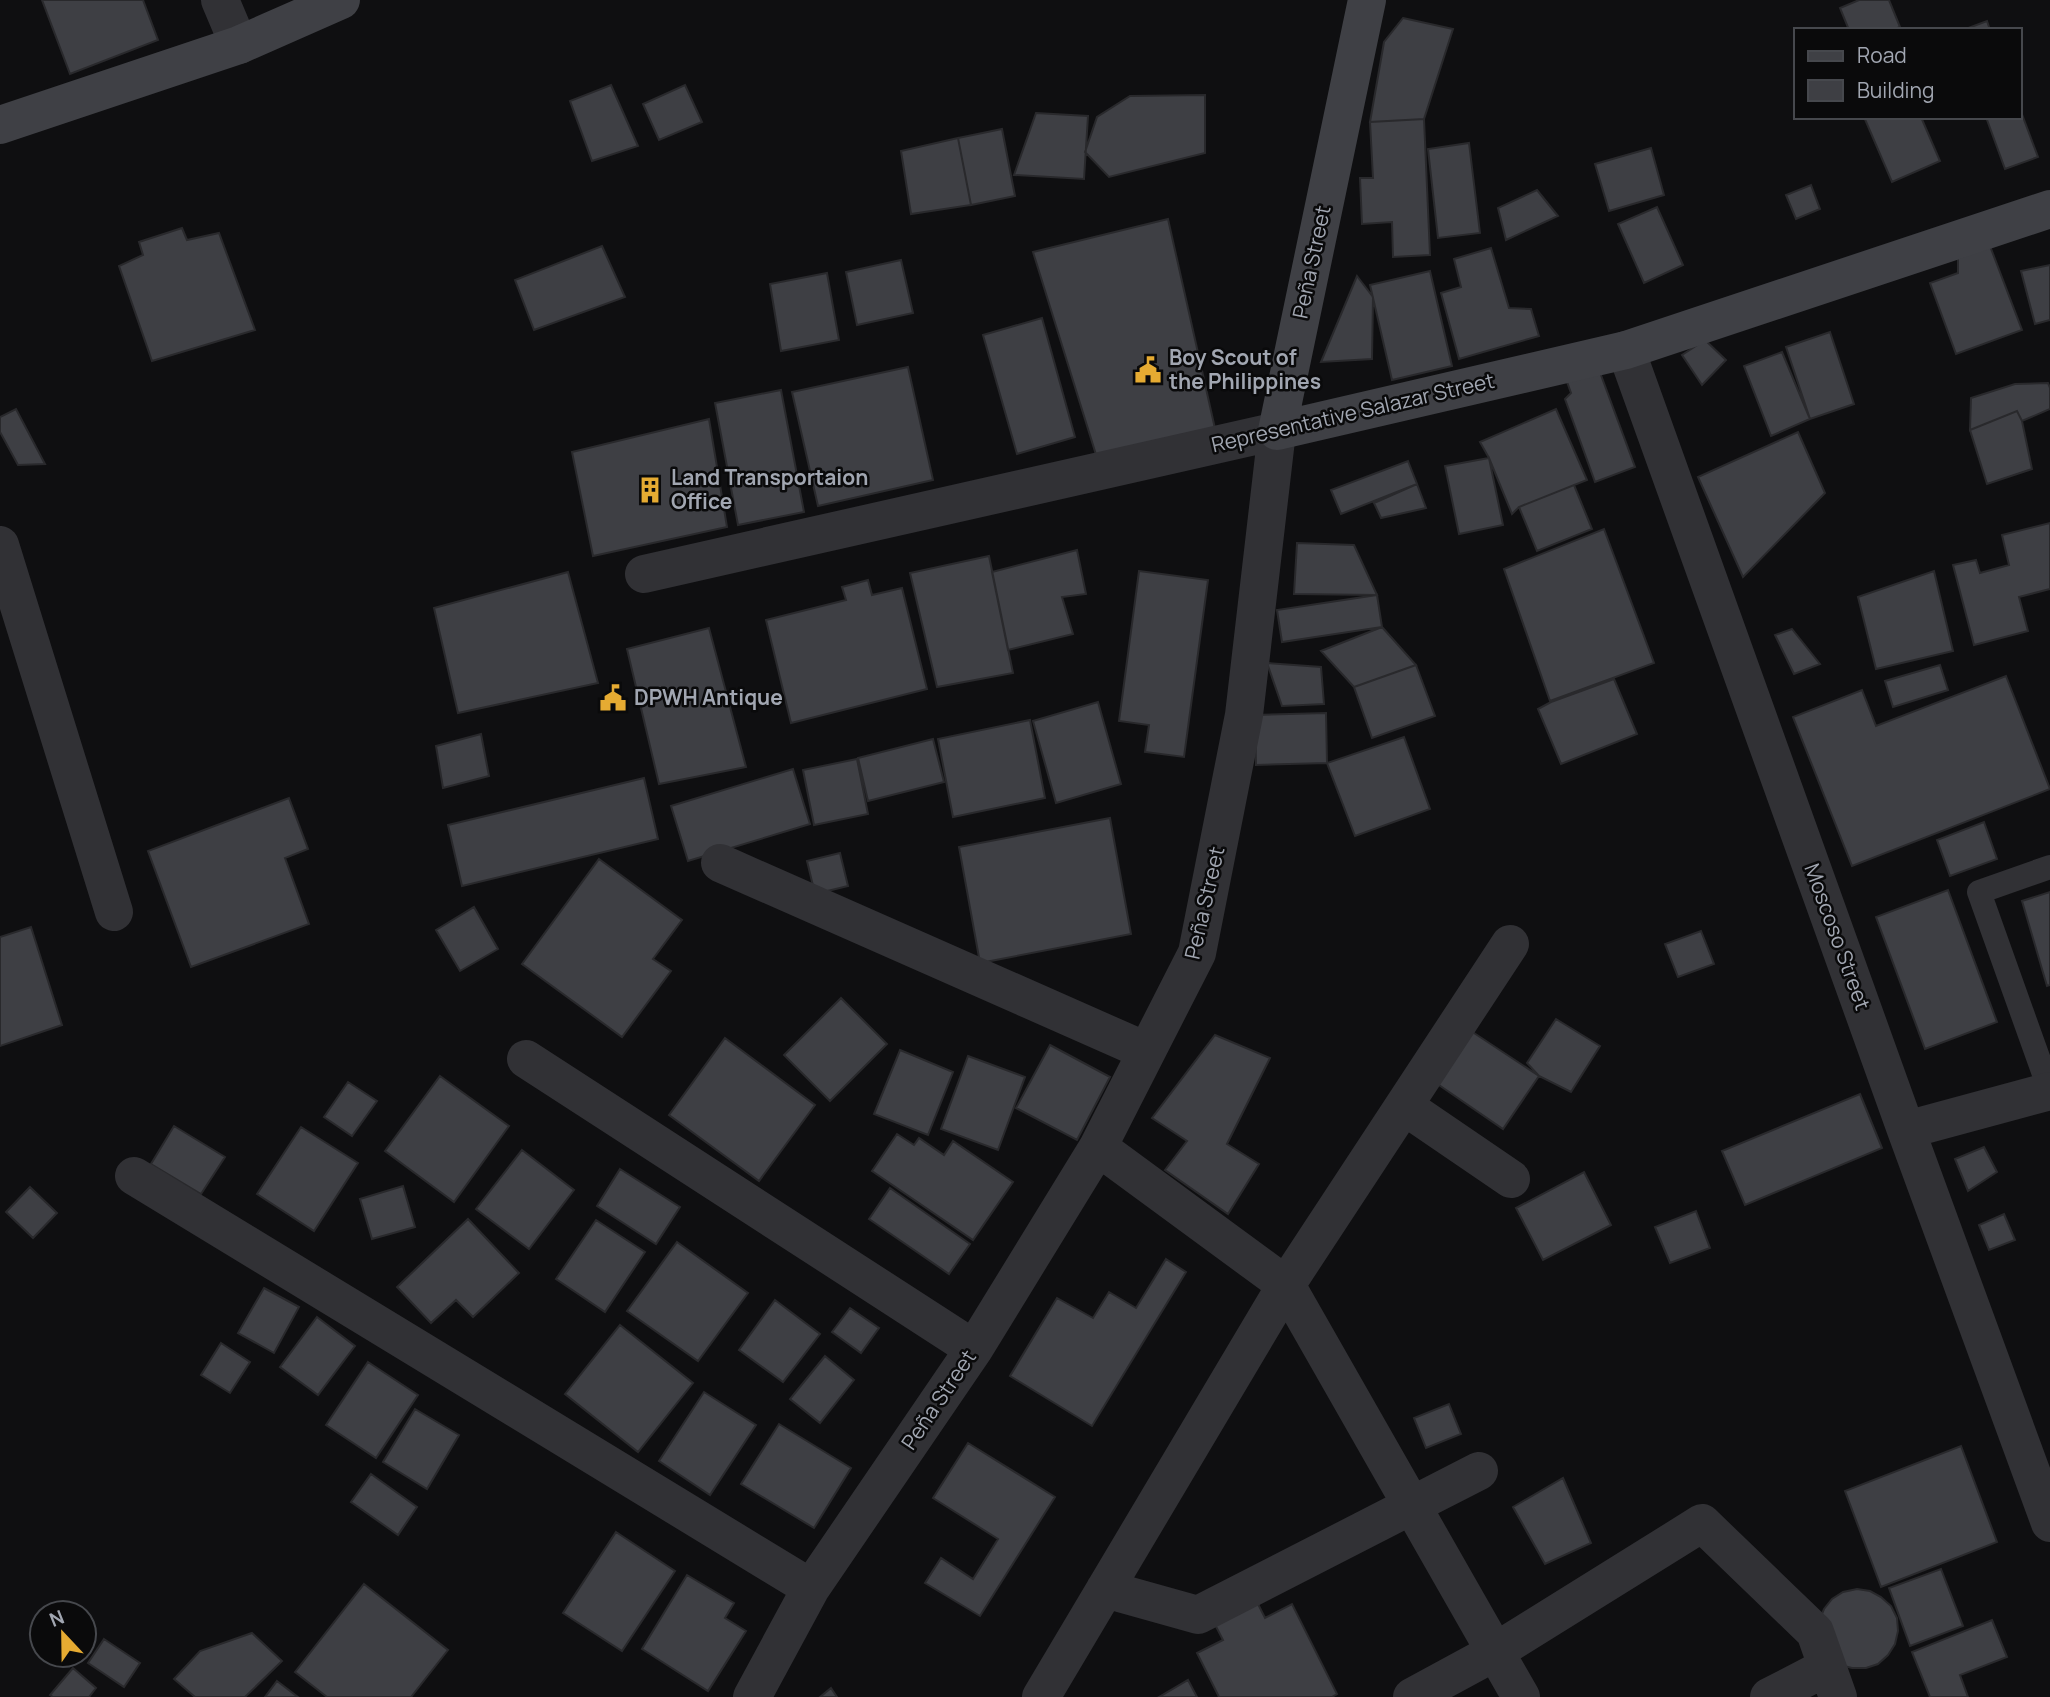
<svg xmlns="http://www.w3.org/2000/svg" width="2050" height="1697" font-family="Manrope,sans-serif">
<rect width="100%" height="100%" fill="#0f0f11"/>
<path fill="#3e3f44" stroke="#29292c" stroke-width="2" d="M42,0H143L158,40L70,74Z
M1859,0H1889L1900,27L1892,30H1849L1840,8Z
M1403,18L1453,29L1424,119L1370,122L1384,42Z
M1987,21L1990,30H1963Z
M611,85L638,146L592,161L570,101Z
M685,85L702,122L659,140L643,104Z
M1205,95V153L1109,177L1085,152L1097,117L1130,96Z
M2020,109L2038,157L2005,169L1986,117H2020Z
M1036,113L1088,116L1084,179L1014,175Z
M1864,117H1921L1940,161L1892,182Z
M1424,119L1430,255L1393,257L1392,222L1362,224L1360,178H1373L1370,122Z
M1002,129L1015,196L971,205L958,138Z
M958,138L971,205L911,214L901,151Z
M1469,143L1480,233L1438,238L1428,149Z
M1651,148L1664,195L1609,211L1595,164Z
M1811,185L1820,209L1796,219L1786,195Z
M1537,190L1558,216L1506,240L1498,208Z
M1657,207L1683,265L1644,283L1618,224Z
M1168,219L1216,433L1098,461L1033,252Z
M182,228L187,240L219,233L255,330L152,361L119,266L143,255L139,242Z
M602,246L625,297L534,330L515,280Z
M1990,246L2022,330L1956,354L1930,283L1958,273V258Z
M1491,248L1509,308L1531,309L1539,336L1459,359L1441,293L1461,287L1454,259Z
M901,260L913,313L857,325L846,272Z
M2050,265V320L2035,324L2021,271Z
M1430,271L1452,366L1392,380L1370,285Z
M827,273L839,340L781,351L770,284Z
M1357,276L1373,297L1372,359L1321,362Z
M1042,318L1075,437L1017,454L983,335Z
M1830,332L1854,404L1810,419L1786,347Z
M1705,340L1726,360L1702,385L1682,355Z
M1782,352L1810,419L1771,436L1744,366Z
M908,367L933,480L818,506L792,392Z
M1598,367L1635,467L1595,482L1565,399L1571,393L1566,379Z
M2048,383L2050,388V409L2022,421L2017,411L1970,430L1971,398L2015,384Z
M781,390L804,512L738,525L715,403Z
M16,409L45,464L18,465L0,432V417Z
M1556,409L1587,480L1519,507L1512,514L1489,458L1480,442Z
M2017,411L2022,421L2032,469L1987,484L1970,430Z
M709,419L727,527L593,556L572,452Z
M1798,432L1825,493L1743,577L1698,477Z
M1489,458L1503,525L1459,534L1445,466Z
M1408,461L1417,484L1341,514L1331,490Z
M1417,484L1426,508L1381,518L1374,503Z
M1574,485L1592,529L1537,551L1519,507Z
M2050,523V589L2019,597L2028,631L1974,645L1953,565L1976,560L1980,573L2009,565L2002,535Z
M1604,529L1654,663L1550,701L1504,569Z
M1297,543L1354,545L1377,595L1294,594Z
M1077,550L1086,594L1062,597L1073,634L1008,650L992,572Z
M989,556L1013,673L937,687L910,573Z
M1139,571L1208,580L1184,757L1145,752L1149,725L1119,721Z
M1934,571L1953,651L1876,669L1858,597Z
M568,572L598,683L458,713L434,608Z
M868,580L872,595L902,588L927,689L791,723L766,620L846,600L842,587Z
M1377,595L1382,627L1282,642L1277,610Z
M1382,627L1416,665L1354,687L1321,651Z
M709,628L746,767L659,784L627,649Z
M1792,629L1820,664L1794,674L1775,635Z
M1267,663L1321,667L1324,704L1282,706Z
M1416,665L1435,716L1372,738L1354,687Z
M1940,665L1948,690L1893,707L1885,681Z
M2006,676L2050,789L1852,866L1793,717L1862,690L1876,726Z
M1614,679L1637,734L1561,764L1538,709L1551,702Z
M1098,702L1121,784L1056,803L1033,721Z
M1326,713L1327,763L1256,765L1255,715Z
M1030,720L1045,798L953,817L938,739Z
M481,734L489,776L443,788L436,746Z
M1404,737L1430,809L1355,836L1327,763Z
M933,739L944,782L868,801L858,758Z
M857,759L868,814L814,825L803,770Z
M793,769L810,824L688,861L671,806Z
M644,778L658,839L462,886L448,825Z
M289,798L308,849L285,858L309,924L191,967L148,851Z
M1110,818L1131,934L980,963L959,847Z
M1984,822L1997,859L1950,876L1937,840Z
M840,853L848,886L815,894L807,861Z
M599,859L682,920L653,959L671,971L622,1037L522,964Z
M1948,890L1997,1022L1925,1049L1876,917Z
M2050,892V985L2047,986L2022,901Z
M474,907L498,949L460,971L436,930Z
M31,927L62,1025L0,1046V937Z
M1701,931L1714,964L1678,977L1665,944Z
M841,998L887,1044L830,1101L784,1055Z
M1556,1019L1600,1046L1571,1092L1539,1076L1527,1063Z
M1471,1031L1539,1076L1503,1129L1436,1083Z
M1215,1035L1270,1058L1227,1144L1259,1164L1228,1214L1165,1170L1187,1141L1152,1118Z
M725,1038L815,1105L759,1181L669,1115Z
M1050,1045L1110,1077L1077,1140L1016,1108Z
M900,1050L953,1072L928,1135L874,1114Z
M968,1056L1025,1077L998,1150L941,1129Z
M440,1076L509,1126L454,1202L385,1151Z
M348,1082L377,1101L352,1136L324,1117Z
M1860,1094L1882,1148L1745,1205L1722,1151Z
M174,1126L225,1157L201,1194L151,1164Z
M301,1127L358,1163L314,1231L257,1194Z
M897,1134L914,1145L919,1138L944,1155L953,1141L1013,1182L973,1240L872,1171Z
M1984,1147L1997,1172L1968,1191L1955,1159Z
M522,1150L574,1190L529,1249L476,1209Z
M620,1169L680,1207L656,1244L597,1206Z
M1584,1172L1611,1225L1543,1260L1516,1208Z
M403,1186L415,1227L372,1239L360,1199Z
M30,1187L57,1213L33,1238L6,1212Z
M890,1188L970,1244L949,1274L869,1219Z
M1696,1211L1710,1248L1670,1263L1655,1227Z
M2004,1214L2015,1240L1989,1250L1979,1225Z
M468,1219L519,1273L473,1317L456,1300L431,1323L397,1287Z
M596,1220L645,1252L605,1312L556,1279Z
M677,1242L748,1293L698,1361L627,1311Z
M1166,1259L1186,1272L1092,1426L1010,1376L1057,1298L1093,1318L1109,1292L1136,1308Z
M264,1288L299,1307L274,1353L238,1333Z
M775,1300L820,1334L783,1382L739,1350Z
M850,1308L879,1328L861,1353L832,1332Z
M317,1317L355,1346L318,1395L280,1367Z
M620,1325L693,1383L638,1452L565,1394Z
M221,1343L250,1362L230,1393L201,1375Z
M825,1356L854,1380L820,1423L790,1399Z
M368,1362L418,1395L376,1458L326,1425Z
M704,1392L756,1425L710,1495L659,1461Z
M1449,1404L1461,1434L1426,1448L1414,1418Z
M415,1409L459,1435L427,1489L383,1462Z
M779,1424L851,1468L814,1528L741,1484Z
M968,1443L1055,1497L980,1616L925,1583L941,1558L973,1579L998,1539L933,1498Z
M1961,1446L1997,1542L1881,1587L1845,1491Z
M371,1474L417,1507L398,1535L351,1502Z
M1563,1478L1591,1543L1545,1564L1513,1507Z
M616,1532L675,1571L622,1651L563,1613Z
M1941,1569L1963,1626L1910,1646L1889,1588Z
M687,1575L734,1603L725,1618L746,1631L708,1691L642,1649Z
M364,1584L448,1650L411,1697H327L295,1672Z
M1857,1589L1870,1591L1881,1597L1891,1606L1897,1618L1898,1631L1895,1644L1888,1655L1878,1664L1866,1668H1852L1840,1665L1819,1621L1824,1609L1832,1599L1843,1592Z
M1251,1590L1265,1618L1292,1604L1337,1694L1332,1697H1219L1197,1653L1223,1640L1208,1611Z
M1992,1620L2007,1657L1960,1675L1968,1697H1930L1912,1652Z
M252,1633L282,1661L245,1697H195L174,1679L200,1651Z
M104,1639L140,1663L124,1687L88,1663Z
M73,1668L96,1688L89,1697H53L50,1695Z
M1188,1680L1197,1697H1159Z
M277,1681L298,1697H265Z
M831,1688L837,1697H820Z"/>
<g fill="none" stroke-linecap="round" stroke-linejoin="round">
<path stroke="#313135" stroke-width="24" d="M2050,1091L1979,892L2050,867"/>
<path stroke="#313135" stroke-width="38" d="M220,0L239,45
M1626,350L1906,1130L2050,1523
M0,545L114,912
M644,574L1277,431L1244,715L1197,953L1098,1147L974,1349L811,1588L752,1697
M720,863L1146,1051
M526,1059L974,1349
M1404,1106L1511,1179
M1906,1130L2050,1091
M1098,1147L1286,1285L1521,1697
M134,1176L811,1588
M1105,1589L1198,1615L1479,1471
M1041,1697L1286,1285L1510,944
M1412,1697L1495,1652L1702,1523L1815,1632L1838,1697
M1769,1697L1827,1667"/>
<path stroke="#3f4045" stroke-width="38" d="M1367,0L1277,431L1626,350L2050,209
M0,125L239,45L341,0"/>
</g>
<defs>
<g id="civic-bare" transform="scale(2.1)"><path d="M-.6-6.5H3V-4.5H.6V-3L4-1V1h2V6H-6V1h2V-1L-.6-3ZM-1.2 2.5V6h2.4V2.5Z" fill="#e6ab32" stroke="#0a0a0b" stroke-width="2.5" paint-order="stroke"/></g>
<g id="building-bare" transform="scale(2.1)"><path d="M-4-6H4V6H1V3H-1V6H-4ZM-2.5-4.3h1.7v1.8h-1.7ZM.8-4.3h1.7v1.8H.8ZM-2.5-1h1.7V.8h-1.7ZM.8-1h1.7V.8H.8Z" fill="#e6ab32" stroke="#0a0a0b" stroke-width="2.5" paint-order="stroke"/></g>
</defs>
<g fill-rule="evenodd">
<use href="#civic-bare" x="1148" y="370"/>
<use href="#building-bare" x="650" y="490"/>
<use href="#civic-bare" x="613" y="698"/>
</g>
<g text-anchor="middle" stroke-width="5" stroke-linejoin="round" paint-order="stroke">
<g font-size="21" fill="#a1a6b1" stroke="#0a0a0b">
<text transform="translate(1312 262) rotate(-78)" y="7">Peña Street</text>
<text transform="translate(1353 413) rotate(-13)" y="7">Representative Salazar Street</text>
<text transform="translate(1205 903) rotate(-77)" y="7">Peña Street</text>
<text transform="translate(1837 937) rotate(70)" y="7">Moscoso Street</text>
<text transform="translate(939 1400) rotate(-56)" y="7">Peña Street</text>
</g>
<g font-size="21" font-weight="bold" fill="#a1a6b1" stroke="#0a0a0b" text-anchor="start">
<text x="1169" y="365">Boy Scout of<tspan x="1169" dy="24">the Philippines</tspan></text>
<text x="671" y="485">Land Transportaion<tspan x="671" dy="24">Office</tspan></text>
<text x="634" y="705">DPWH Antique</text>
</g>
</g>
<rect x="1794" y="28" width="228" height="91" fill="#0a0a0b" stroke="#46484d" stroke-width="2"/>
<rect x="1808" y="51" width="35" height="10" fill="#3f4045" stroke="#46484d" stroke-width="2"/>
<text x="1857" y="63" font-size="21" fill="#a1a6b1">Road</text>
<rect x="1808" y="80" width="35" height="21" fill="#3e3f44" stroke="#46484d" stroke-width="2"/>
<text x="1857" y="98" font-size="21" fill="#a1a6b1">Building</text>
<g transform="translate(63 1634) rotate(338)"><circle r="33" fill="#0a0a0b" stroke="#46484d" stroke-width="2"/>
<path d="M0-5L12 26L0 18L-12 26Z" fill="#e6ab32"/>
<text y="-10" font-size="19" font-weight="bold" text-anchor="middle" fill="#a1a6b1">N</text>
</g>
</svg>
